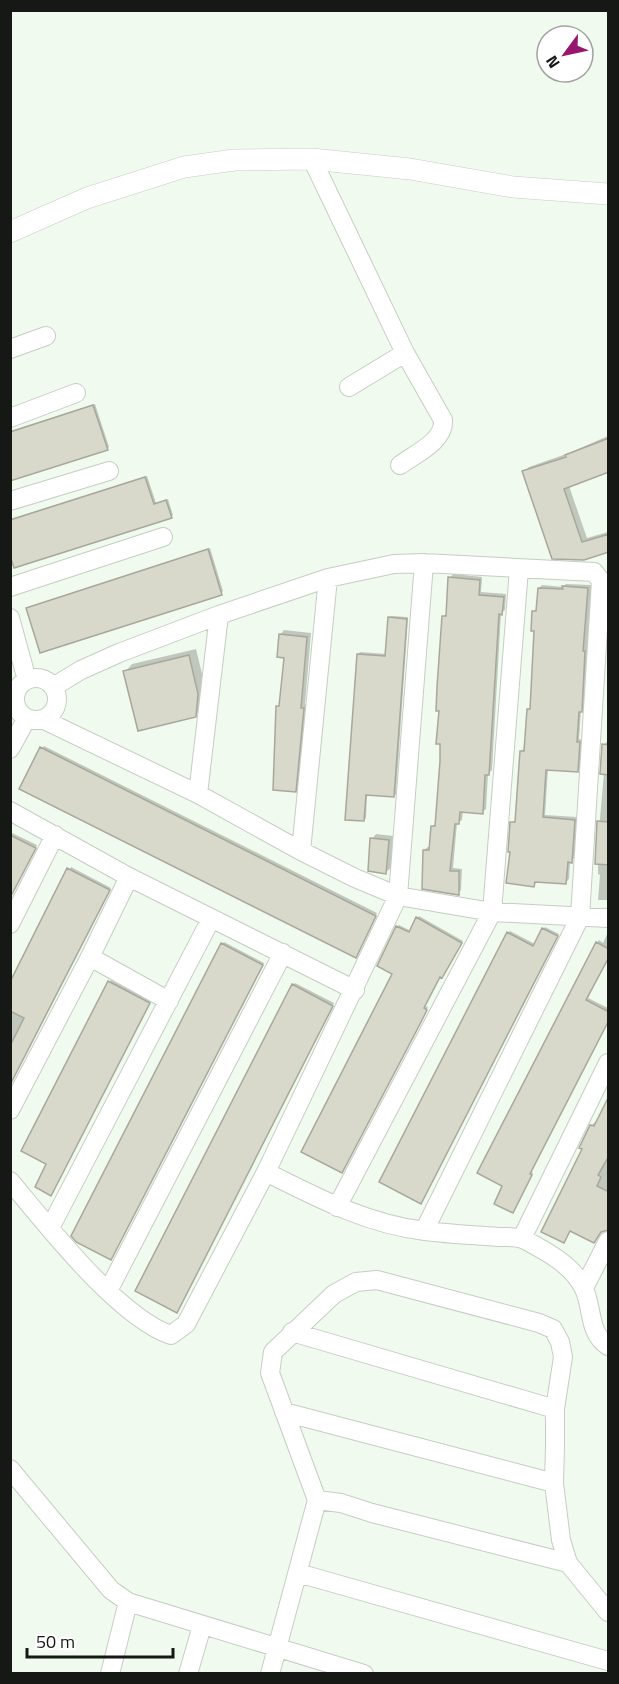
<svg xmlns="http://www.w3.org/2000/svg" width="619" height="1684" font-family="'Titillium Web',sans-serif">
<rect width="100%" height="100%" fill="#f0faee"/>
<path fill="#0003" d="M95,404L109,447L107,449L10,480V431Z
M608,436V470L569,486L587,538L608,532V551L584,559L524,472L529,467L569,453Z
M147,476L156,503L168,499L173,515L171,517L10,551V519Z
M210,548L223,591L221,593L28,608Z
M453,574L482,577L481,592L506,594L505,610L501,613L492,770L488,774L486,809L482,812L463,811L462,820L457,823L453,868L462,869L461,890L458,893L424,850L428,847H431L433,826L436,823L441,761L444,616L447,613L450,578Z
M566,584L592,585L584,707L581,710L579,739L582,740L580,768L577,771L548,769L545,815L577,817L575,858L570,861L569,879L566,882L537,881L534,885L511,851L512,823L517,820L521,752L524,748L529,709L532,706L536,629L534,611L538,608L539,588L542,585L563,587Z
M391,616L408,617L396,794L394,796L367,794L366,818L364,820L358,654L360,652L387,654L389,618Z
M284,630L311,633L305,704H308L299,786L295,791L278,707L280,704L285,656L280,635Z
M196,649L205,686L202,708L195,716L125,672L132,664Z
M608,735V900H598L600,875L598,874V863H596L604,773V745L608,740Z
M44,746L377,913L357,955L42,748Z
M10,832L37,845L10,898Z
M376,834L393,836L391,868L386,872L372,839Z
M71,867L111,888L10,1084V985Z
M419,916L463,941L444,975L440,976L425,1006L428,1007L421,1023L395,973L397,927L399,925L411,931Z
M545,927L559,934L422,1200L508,933L510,931L535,944Z
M608,932V957L588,998L608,1008V1020L531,1171L533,1173L513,1212L597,943L599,940L603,943Z
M224,942L264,963L113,1256L222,944Z
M111,980L151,1001L53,1192L48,1164Z
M295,983L334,1003L178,1309L293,985Z
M608,1100V1228L603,1230L594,1241L571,1230L564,1241L584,1149L592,1125L595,1122L597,1123Z"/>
<path fill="#d8d9cb" stroke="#a7a89b" stroke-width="1.5" d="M93,405L108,450L10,481V432Z
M609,438V472L564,489L582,542L609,534V552L584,560L552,559L522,471L566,457L565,455Z
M145,477L154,504L166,500L172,518L14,568L10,556V520Z
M208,549L222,595L40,653L26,608Z
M448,577L480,580L479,595L504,597L502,615L499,614L489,775H485L483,814L460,812L459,824H455L450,871H459V895L422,889L423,850H429L431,826H435L440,761V744H436L439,711H436L437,687L442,616H446Z
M562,586L588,588L583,651H585L582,712H579L577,742H580L578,772L546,770L543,817L575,820L572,863L568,862L566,884L535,882L534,887L506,883L510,852H508L510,822H515L520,751H524L527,709H530L534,631H531L532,611H536L538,588L563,589Z
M388,617L407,619L394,797L366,795L364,821L345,820L357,654L385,656Z
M279,634L307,637L301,708H304L296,792L273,790L276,706H279L284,658L277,657Z
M189,655L198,694L196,717L138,731L123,671Z
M602,744L609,745V775L600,774Z
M40,747L376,916L356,958L19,789Z
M597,821L609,822V865L595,864Z
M10,835L36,848L10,898Z
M370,838L389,840L386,874L368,871Z
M67,868L110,890L10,1085V1046L24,1018L10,1011V982Z
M416,917L462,943L442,978L440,977L424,1008L427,1010L419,1026L342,1173L301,1152L392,974L377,966L396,926L409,932Z
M542,928L558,936L421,1204L379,1182L507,932L533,946Z
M596,942L609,949V957L586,1000L609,1012V1020L530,1174L532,1175L513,1213L494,1204L502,1186L477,1173Z
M221,943L263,965L111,1260L76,1242L71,1236Z
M108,981L150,1003L51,1196L35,1187L46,1164L21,1151Z
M292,984L333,1006L177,1313L135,1291Z
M609,1096V1156L598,1175L601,1177L597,1186L609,1192V1230L601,1232L594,1243L570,1231L564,1243L541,1232L582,1149L579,1148L590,1125L594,1126Z"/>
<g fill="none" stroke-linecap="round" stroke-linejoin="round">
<g stroke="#c5cec3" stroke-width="20">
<path id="minor" d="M312,159L405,353L443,420C445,441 415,454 400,465
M10,349L46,336
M349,387L405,353
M10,418L76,393
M10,501L109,471
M10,587L163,537
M10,618L27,680
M15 699a21 21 0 1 1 42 0a21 21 0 1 1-42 0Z
M53,687L81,670L119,653L219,615L328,578L394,564L424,563L594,572L601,581L580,917L424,1231
M42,719L198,794L301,851L355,878L398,896L492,912L608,918
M10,749L27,718
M198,794L219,615
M10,811L129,877L355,990
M301,851L328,578
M10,924L55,835
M90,957L169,1001
M10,1110L90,957L129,877
M266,1172C318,1198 367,1224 425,1231C449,1234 473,1235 498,1237C506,1237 517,1236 525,1240C546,1251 574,1266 584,1289C593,1308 588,1333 608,1346
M10,1181C46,1224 119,1318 171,1335L186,1324L266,1172L398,896L424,563
M337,1207L492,912L519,569
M50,1228L211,919
M522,1238L608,1063
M584,1288L608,1241
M108,1291L283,953
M292,1332L555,1409
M284,1412L554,1483
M10,1469L111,1590L128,1602L364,1674
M317,1500L270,1373L273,1352L334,1294L356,1282L377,1280L539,1323L553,1329L560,1342L563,1357L555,1409V1446L554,1483L561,1540L568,1563L608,1612
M298,1573L608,1661
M110,1674L128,1602
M188,1674L202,1626
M270,1674L317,1500L341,1503L372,1513L568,1563"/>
</g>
<g stroke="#c5cec3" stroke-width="22">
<path id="tertiary" d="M10,232L87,198L184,167L234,160L312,159L410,169L513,187L608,194"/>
</g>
<use href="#minor" stroke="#fff" stroke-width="18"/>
<use href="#tertiary" stroke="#fff" stroke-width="21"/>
</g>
<rect width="619" height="1684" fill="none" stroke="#151814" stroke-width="24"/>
<g transform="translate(565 54) rotate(237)"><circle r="28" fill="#ffffff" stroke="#a1a3a1" stroke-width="1.5"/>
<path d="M0-4.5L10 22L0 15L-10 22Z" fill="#96156d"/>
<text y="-9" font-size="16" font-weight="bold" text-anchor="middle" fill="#151814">N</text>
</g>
<path d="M27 1648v9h146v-9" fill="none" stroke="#151814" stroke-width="3"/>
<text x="36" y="1648" font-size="18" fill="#151814" stroke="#ffffff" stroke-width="4.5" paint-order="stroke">50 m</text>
</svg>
